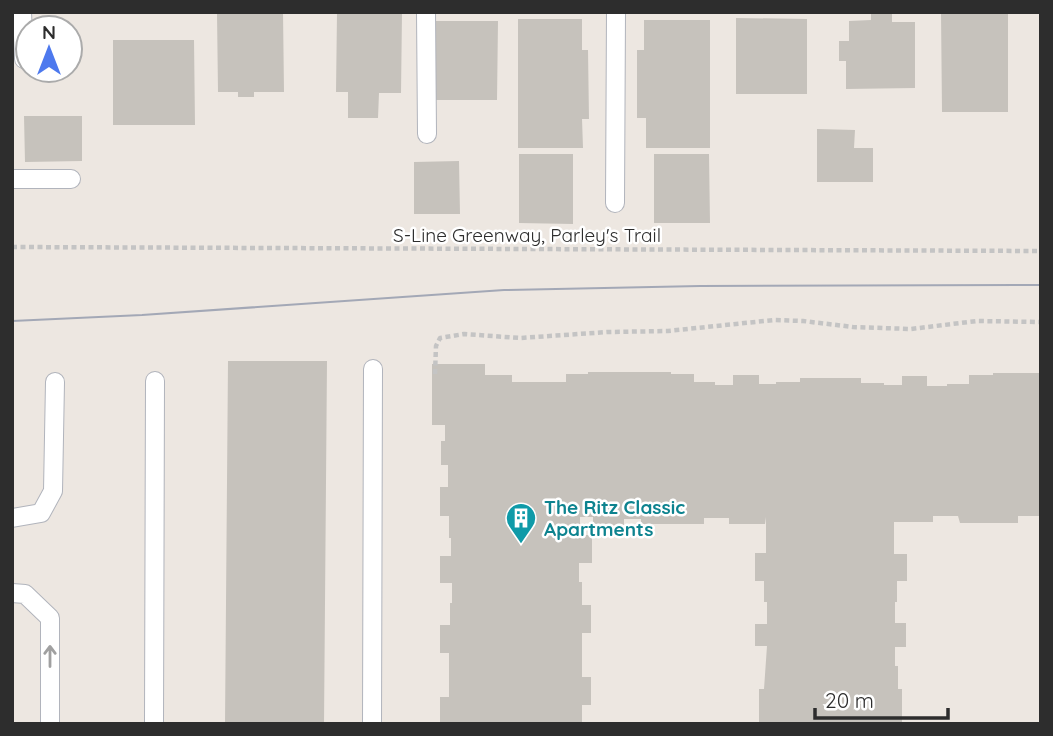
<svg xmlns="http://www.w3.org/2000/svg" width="1053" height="736" font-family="Quicksand,sans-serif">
<rect width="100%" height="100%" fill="#ede7e1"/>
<path fill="#c6c2bc" d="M283,12L284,92H254V97H238V92H218L217,13Z
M941,12H1008V112H942Z
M337,13H402L401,93H379L378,118H348V92H336Z
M871,13H892V22H915V88L846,89V61H839V41H849V21L871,20Z
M736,18L807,19V94H736Z
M518,19H582V50H588L589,119H582L583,148H518Z
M644,20H710V148H646V118H637V50H644Z
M436,21H498L497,100H436Z
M113,40H194L195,125H113Z
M24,116H82V161L25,162Z
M817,129L855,130L854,148H873V182H817Z
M519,154H573V224L519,223Z
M654,154H709L710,223H654Z
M459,161L460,214H414V162Z
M228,361H327L324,724H225Z
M432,364H485V375H512V382H566V374H588V372H671V374H694V382H715V385H733V375H759V384H776V382H800V378H861V383H884V385H902V376H927V386H947V384H969V375H993V373H1041V516H1018V523H960L958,516H933V522H894V554H907V581H897V602H895V623H906V647H895V666H898V689H902V724H759V689H764L767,646H755V624H767V602H764V581H755V553H766V517L765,524H729V518H704V524H641V519H624V530H593V517H580V535H592V563H579V582H582V605H591V633H582V677H591V705H582V724H440V697H449V653H440V625H450V603H452V583H440V556H451V538H449V516H440V487H448V465H441V441H445V425H432Z"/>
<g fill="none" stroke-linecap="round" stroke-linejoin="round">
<g stroke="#b1b4bc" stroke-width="20">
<path id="lane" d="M22,12L24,59
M426,12L427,134
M12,179H71
M615,203L616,12
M12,518L41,513L53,491L55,382
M12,593L25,594L50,618V724
M154,724L155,381
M372,724L373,369"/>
</g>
<path stroke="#c4c4c4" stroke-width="4.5" stroke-dasharray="5 3.5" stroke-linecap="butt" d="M12,247L1041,251
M435,374L436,346L440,338L464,334L520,338L608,332L668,331L774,320L803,321L853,327L911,329L977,321L1041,322"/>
<use href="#lane" stroke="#fff" stroke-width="18"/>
<path stroke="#a3a8b6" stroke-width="2" d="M12,321L142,315L504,290L700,286L1041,285"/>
</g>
<defs><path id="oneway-shaft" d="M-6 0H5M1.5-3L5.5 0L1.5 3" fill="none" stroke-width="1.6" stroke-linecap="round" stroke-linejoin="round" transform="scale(1.75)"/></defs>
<use stroke="#a0a0a0" href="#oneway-shaft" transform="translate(50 656) rotate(-90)"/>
<defs>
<g id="building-pin" transform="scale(1.575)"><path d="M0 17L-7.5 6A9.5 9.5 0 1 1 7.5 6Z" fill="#0f9aa8" stroke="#fff"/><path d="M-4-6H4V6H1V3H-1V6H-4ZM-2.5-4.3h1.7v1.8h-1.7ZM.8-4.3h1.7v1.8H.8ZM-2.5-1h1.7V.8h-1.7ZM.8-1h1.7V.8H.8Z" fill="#fff"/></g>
</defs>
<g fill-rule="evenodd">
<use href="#building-pin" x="521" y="518"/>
</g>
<g text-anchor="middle" stroke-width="5" stroke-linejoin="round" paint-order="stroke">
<g font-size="19" fill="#2d2d2d" stroke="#fff">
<text x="527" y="242">S-Line Greenway, Parley's Trail</text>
</g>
<g font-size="19" font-weight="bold" fill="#0d838f" stroke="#fff" text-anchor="start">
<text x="544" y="514">The Ritz Classic<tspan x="544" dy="22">Apartments</tspan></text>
</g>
</g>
<rect width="1053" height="736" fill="none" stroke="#2d2d2d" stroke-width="28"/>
<g transform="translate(49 49)"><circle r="33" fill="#ffffff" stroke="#ababab" stroke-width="2"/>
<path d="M0-5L12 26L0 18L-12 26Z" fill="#4d79ee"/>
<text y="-10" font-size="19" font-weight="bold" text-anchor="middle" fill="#2d2d2d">N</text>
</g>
<path d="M815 708v10h133v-10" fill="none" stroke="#2d2d2d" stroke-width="3.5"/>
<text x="825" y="708" font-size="21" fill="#2d2d2d" stroke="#ffffff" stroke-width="5" paint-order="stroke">20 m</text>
</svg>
